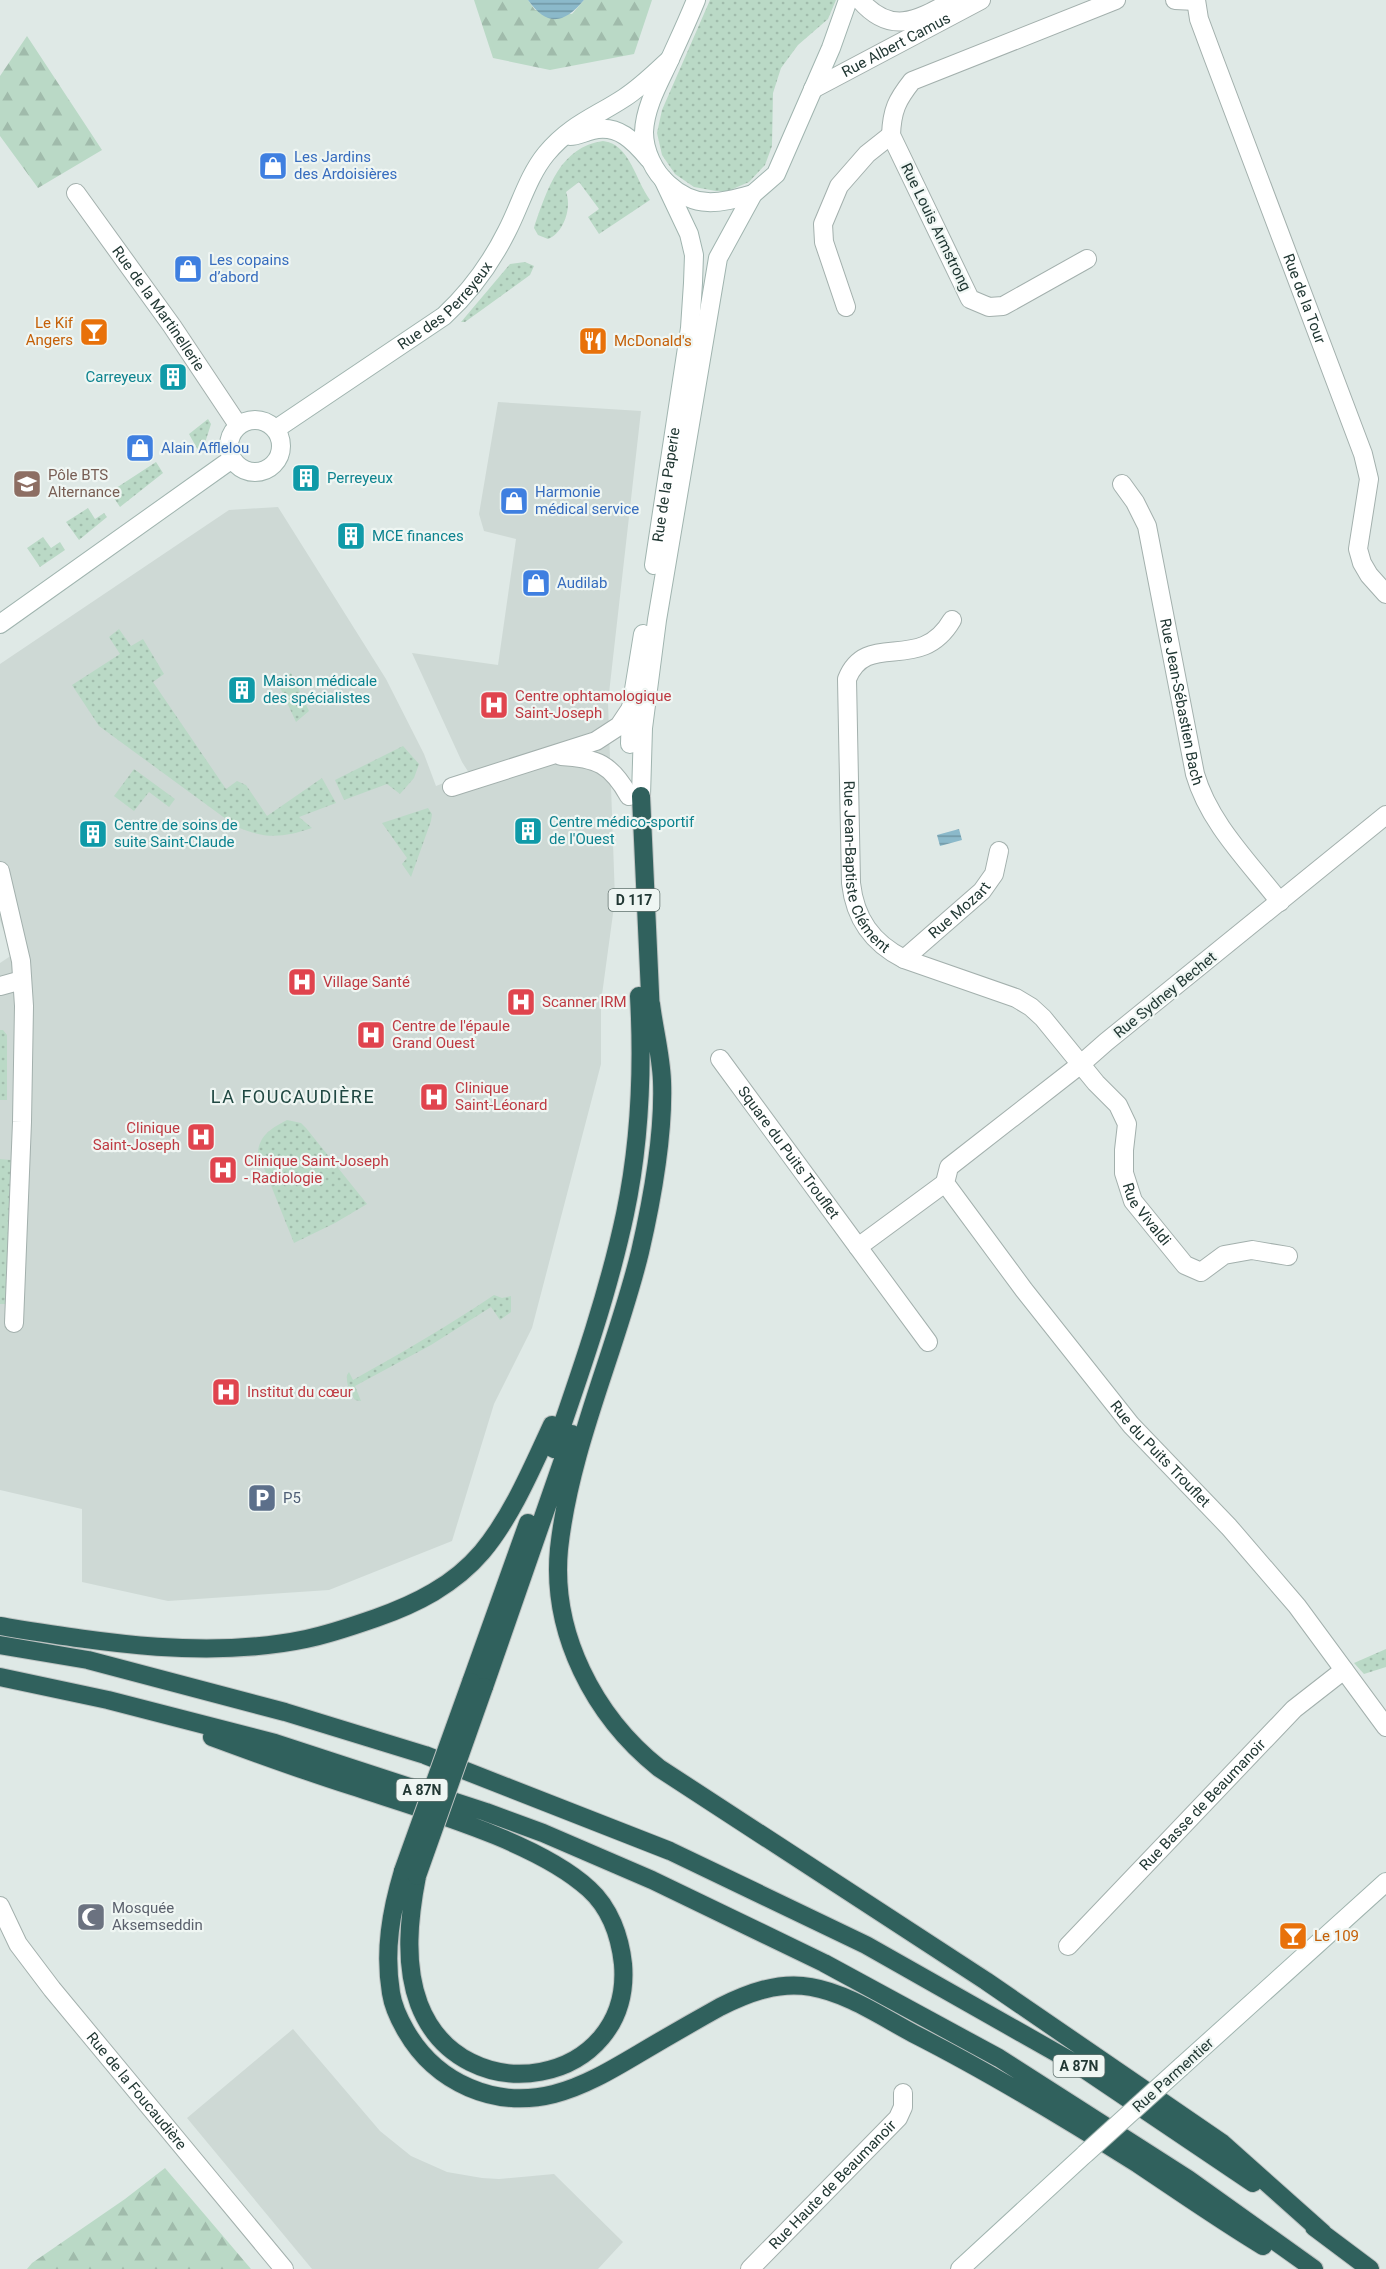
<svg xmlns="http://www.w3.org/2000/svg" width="1386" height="2269" font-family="Roboto,sans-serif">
<defs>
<pattern id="green-dots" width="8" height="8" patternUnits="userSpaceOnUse" patternTransform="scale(1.5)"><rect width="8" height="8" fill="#bad9c6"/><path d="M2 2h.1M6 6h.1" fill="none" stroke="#a0bbab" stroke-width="1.8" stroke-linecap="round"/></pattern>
<pattern id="forest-firs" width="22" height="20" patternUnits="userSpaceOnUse" patternTransform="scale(1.5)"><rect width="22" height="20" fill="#bad9c6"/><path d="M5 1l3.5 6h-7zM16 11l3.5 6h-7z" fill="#a0bbab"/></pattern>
<pattern id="water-rules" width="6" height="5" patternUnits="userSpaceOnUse" patternTransform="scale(1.5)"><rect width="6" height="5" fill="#8bb9ca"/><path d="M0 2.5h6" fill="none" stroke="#7197a5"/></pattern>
</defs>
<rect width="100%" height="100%" fill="#dfe9e6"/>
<path fill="#ced9d5" d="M498,402L641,411L608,702L615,899L601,1002V1064L532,1328L494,1404L452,1541L329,1590L168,1601L82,1582V1509L0,1490V963L12,955L0,920V664L229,510L278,507L386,679L424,754L436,786L469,773L462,762L412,653L498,665L516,539L484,531L479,514Z
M293,2029L380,2131L411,2156L447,2172L482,2178L499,2179L554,2174L623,2242L598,2269H312L187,2118Z"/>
<path fill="url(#green-dots)" d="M710,0H836L828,19L798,45L781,68L773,93L772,146L765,165L749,182L728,191H716L694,187L675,174L662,155L657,133L662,110Z
M603,141C630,144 635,180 650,200L599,234L588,217L599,209L579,182L566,192C572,207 564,233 548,239L538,235L534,228L535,224C548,188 560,147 603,141Z
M525,262L534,266L530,275L465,322H461L510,264Z
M208,419L211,424L204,446L198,450L189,434Z
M156,462L163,473L120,507L110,492Z
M88,508L95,519L104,513L107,517L79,540L66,522Z
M43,537L51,548L60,542L65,550L40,567L27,548Z
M119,629L131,646L143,639L164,674L153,682L226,789L237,781L246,785L267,816L322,778L336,803L299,817L312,828C282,838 266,839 237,827L99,726L72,685L120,654L109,637Z
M291,673L309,711L296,722L278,683Z
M403,746L419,764L414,778L400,794L387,784L344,800L335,780Z
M134,769L175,799L169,807L149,792L134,811L114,796Z
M428,808L432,814L431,821L411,877L402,864L407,858L382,823Z
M0,1030H3L7,1035V1100H0Z
M287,1120L301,1123L306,1128L367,1204L335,1223L294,1243L258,1153C259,1135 272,1128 287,1120Z
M0,1159L11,1160L7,1304H0Z
M494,1295L502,1298L511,1296V1312L500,1320L491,1307L431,1345L355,1386L361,1401L355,1400C350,1393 346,1384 347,1375L349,1372L353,1380C401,1353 448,1326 494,1295Z
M1386,1649V1667L1364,1674L1354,1663Z"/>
<path fill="url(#forest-firs)" d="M474,0H528L535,10L572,14L584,0H652L634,54L550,70L493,58Z
M27,36L102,150L38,188L0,136V76Z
M165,2168L251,2269H27L32,2263L125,2199Z"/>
<path fill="url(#water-rules)" d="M528,0H584C564,24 547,27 528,0Z
M959,829L962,840L940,846L937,835Z"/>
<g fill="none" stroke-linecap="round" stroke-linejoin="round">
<g stroke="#a3b0ad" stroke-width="20">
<g id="street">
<path d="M860,0C892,37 919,19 954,0"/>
<path d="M1175,0L1196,1"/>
<path id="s1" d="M1196,0L1199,19L1212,54L1363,454L1369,479L1358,549L1362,563L1369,575L1386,594"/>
<path id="s2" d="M813,89L981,0"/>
<path id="s3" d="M76,193L172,326L238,425"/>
<path d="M1087,259L1003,306L989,307L970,299L891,135C892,110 897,100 912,81L1116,0"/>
<path d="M846,307L824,242L823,224L839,186L867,154L891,135"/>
<path id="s4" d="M1122,484L1135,502L1147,526L1195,774C1209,823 1249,862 1280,902"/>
<path id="s5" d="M952,620C920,675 867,629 847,679L851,883C855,919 872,943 904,959L1016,998L1031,1007L1043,1018L1096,1083L1118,1105L1127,1124L1124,1150V1173L1133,1201L1185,1265L1201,1272L1224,1255L1252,1250L1288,1256"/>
<path d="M561,756C597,758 611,764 629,796"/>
<path d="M452,787L596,741L619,726L631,708"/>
<path id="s6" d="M1386,815L1106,1042L1081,1064L949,1167L945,1183L1024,1290L1131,1425L1229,1527L1297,1606L1386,1727"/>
<path d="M0,871L21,961L24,1006L22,1122L14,1323"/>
<path id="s7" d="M904,959L982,891L994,874L999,851"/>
<path d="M0,986L22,980"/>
<path id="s8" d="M720,1059L858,1247"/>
<path d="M928,1342L858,1247L945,1183"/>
<path id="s9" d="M0,1906L18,1944L52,1989L284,2269"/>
<path id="s10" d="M1068,1946L1294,1709L1344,1670"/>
<path id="s11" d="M750,2269L898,2118L903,2107V2093"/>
</g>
</g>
<g stroke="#a0b4af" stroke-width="20">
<g id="secondary">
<path d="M696,0C688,20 679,39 670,59C660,81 645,106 644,132C644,151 654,172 668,184C696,210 720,203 753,194"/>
<path d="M570,136C578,136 584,132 593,130C618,124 634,141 649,159"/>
<circle cx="255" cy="446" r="26"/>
<path id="s12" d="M276,429L444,316C470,292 491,263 507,231C520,206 528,176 546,154C570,125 595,117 624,98C641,87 655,73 670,59"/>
<path id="s13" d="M654,565L690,328L693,283L694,255L689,234L663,179"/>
<path d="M0,624L232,459"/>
<path d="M630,744L631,708L643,634"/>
<path d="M641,796L643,728L657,620L718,258L753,194L776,174L831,48L848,0"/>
<path d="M1181,2067L1386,1882"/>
<path d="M960,2269L1085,2154"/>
</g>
</g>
<g stroke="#bdc3c2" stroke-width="20">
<path id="highway" d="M641,796L651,1015
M651,1004C654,1029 661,1055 662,1081C664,1134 652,1200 640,1252C616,1351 570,1447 559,1549C551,1633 594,1716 659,1768L986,1981L1222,2143L1323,2233
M554,1449C581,1371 608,1294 625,1214C640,1143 643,1068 639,996
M0,1626C100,1642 206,1660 306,1639C330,1634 353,1626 376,1618C416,1604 454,1585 482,1552C512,1516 532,1468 552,1425
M0,1645L88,1660L285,1712L425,1755L670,1851L866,1945L1078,2065L1253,2183
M0,1677L108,1700L275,1743L486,1812L543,1833L652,1880L824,1963L999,2058L1188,2179L1314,2269
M471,1682L528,1523
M484,1687L572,1434
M212,1737C258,1754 305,1771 352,1786C421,1809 537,1841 589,1889C610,1908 620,1937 623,1964C633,2086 462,2116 419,2004C404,1964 409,1917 417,1876
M403,1871C391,1911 384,1951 391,1993C393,2006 399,2019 406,2031C436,2083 495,2109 554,2094C585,2086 613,2069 640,2053C667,2037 693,2022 720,2007C748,1993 779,1981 811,1987C847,1993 882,2017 914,2034C991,2073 1065,2118 1138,2164C1180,2192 1220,2220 1263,2246
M1314,2227L1370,2269"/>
</g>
<use href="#street" stroke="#fff" stroke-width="18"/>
<use href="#secondary" stroke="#fff" stroke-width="18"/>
<use href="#highway" stroke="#30615d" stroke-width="18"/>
<g stroke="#a0b4af" stroke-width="20" stroke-linecap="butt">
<path id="secondary-bridge" d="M1085,2154L1181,2067"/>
</g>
<g stroke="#bdc3c2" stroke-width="20" stroke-linecap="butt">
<path id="highway-bridge" d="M403,1871L471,1682
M417,1876L484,1687"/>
</g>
<use href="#secondary-bridge" stroke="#fff" stroke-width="18"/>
<use href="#highway-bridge" stroke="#30615d" stroke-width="18"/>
</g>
<defs>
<g id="shop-square" transform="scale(1.5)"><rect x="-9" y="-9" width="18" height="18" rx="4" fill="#3f7fe0" stroke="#eff6f3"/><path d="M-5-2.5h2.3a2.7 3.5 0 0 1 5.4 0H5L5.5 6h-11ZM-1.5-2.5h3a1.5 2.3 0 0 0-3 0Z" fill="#fff"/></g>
<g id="bar-square" transform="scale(1.5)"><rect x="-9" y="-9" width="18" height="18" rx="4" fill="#e8710a" stroke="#eff6f3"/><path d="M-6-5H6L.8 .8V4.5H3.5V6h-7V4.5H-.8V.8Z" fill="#fff"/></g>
<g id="restaurant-square" transform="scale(1.5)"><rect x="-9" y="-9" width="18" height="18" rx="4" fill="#e8710a" stroke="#eff6f3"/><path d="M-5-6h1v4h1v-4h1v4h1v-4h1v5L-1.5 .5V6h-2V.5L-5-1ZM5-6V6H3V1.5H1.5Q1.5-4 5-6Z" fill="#fff"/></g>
<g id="building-square" transform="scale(1.5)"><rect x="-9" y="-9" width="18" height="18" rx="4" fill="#0f9aa8" stroke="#eff6f3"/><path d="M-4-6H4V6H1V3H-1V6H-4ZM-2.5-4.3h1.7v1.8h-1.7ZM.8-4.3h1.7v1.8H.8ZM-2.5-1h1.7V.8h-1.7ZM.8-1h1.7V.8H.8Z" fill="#fff"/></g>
<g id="university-square" transform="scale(1.5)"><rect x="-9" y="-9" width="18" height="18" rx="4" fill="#8d6e63" stroke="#eff6f3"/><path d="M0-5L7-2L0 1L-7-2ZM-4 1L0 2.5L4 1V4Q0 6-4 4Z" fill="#fff"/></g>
<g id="hospital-square" transform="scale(1.5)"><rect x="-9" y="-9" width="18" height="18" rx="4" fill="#e0444e" stroke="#eff6f3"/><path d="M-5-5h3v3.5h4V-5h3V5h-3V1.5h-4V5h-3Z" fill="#fff"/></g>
<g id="parking-square" transform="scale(1.5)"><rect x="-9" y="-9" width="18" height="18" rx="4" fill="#5c6f8a" stroke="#eff6f3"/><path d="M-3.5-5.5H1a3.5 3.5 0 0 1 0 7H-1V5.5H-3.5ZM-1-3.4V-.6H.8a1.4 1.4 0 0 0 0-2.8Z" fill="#fff"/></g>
<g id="mosque-square" transform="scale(1.5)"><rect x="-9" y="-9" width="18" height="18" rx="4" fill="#6b7280" stroke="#eff6f3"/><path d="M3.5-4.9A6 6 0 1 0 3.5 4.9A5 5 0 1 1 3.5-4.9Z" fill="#fff"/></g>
</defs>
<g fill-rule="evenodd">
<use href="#shop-square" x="273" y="166"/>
<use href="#shop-square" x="188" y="269"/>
<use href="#bar-square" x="94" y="332"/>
<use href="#restaurant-square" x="593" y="341"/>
<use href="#building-square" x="173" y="377"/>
<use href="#shop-square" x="140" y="448"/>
<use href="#building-square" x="306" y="478"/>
<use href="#university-square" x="27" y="484"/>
<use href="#shop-square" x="514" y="501"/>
<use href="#building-square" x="351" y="536"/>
<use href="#shop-square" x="536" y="583"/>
<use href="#building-square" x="242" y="690"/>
<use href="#hospital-square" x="494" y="705"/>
<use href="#building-square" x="528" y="831"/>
<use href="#building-square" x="93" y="834"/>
<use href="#hospital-square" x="302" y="982"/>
<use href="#hospital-square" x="521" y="1002"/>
<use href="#hospital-square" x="371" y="1035"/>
<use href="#hospital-square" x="434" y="1097"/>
<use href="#hospital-square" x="201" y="1137"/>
<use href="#hospital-square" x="223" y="1170"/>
<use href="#hospital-square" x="226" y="1392"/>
<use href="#parking-square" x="262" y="1498"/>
<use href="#mosque-square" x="91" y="1917"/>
<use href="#bar-square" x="1293" y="1936"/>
</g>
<g text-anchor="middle" stroke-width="4.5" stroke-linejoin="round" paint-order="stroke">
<g fill="#eff6f3" stroke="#60716d" stroke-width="1.5">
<rect x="608.5" y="889" width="51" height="22" rx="4.5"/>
<rect x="396.5" y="1779" width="51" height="22" rx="4.5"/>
<rect x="1053.5" y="2055" width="51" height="22" rx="4.5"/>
</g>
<g font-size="14" font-weight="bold" fill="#223834">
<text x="634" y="905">D 117</text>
<text x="422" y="1795">A 87N</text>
<text x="1079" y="2071">A 87N</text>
</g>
<g font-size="15" fill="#223834" stroke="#eff6f3">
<text dy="5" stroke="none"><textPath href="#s2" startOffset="94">Rue Albert Camus</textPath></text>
<text transform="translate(936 227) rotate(64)" y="5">Rue Louis Armstrong</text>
<text dy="5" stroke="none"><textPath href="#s1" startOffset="318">Rue de la Tour</textPath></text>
<text dy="5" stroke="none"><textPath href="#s12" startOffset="210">Rue des Perreyeux</textPath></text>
<text dy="5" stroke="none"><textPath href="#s3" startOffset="142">Rue de la Martinellerie</textPath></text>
<text dy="5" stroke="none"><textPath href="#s13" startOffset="81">Rue de la Paperie</textPath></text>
<text dy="5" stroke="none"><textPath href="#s4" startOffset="228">Rue Jean-Sébastien Bach</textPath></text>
<text dy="5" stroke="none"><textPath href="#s5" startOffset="320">Rue Jean-Baptiste Clément</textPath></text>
<text dy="5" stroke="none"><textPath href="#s7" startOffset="74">Rue Mozart</textPath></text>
<text transform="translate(1165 995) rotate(-39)" y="5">Rue Sydney Bechet</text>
<text dy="5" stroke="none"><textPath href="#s8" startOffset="116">Square du Puits Trouflet</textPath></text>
<text dy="5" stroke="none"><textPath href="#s5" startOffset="814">Rue Vivaldi</textPath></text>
<text dy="5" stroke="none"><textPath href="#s6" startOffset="924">Rue du Puits Trouflet</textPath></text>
<text dy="5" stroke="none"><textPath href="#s10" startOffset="195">Rue Basse de Beaumanoir</textPath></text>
<text transform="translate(1173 2075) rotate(-42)" y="5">Rue Parmentier</text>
<text dy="5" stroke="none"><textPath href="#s9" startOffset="231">Rue de la Foucaudière</textPath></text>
<text dy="5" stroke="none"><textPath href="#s11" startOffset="118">Rue Haute de Beaumanoir</textPath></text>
</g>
<g font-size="15" fill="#366cbe" stroke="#eff6f3" text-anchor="start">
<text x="294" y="162">Les Jardins<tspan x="294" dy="17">des Ardoisières</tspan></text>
<text x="209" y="265">Les copains<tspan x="209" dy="17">d’abord</tspan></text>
<text x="161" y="453">Alain Afflelou</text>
<text x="535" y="497">Harmonie<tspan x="535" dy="17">médical service</tspan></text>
<text x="557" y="588">Audilab</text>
</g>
<g font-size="15" fill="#c56008" stroke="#eff6f3" text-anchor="start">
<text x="73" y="328" text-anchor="end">Le Kif<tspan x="73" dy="17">Angers</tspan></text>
<text x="614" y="346">McDonald's</text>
<text x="1314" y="1941">Le 109</text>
</g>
<g font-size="15" fill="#0d838f" stroke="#eff6f3" text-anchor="start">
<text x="152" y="382" text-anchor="end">Carreyeux</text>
<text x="327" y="483">Perreyeux</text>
<text x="372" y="541">MCE finances</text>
<text x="263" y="686">Maison médicale<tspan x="263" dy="17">des spécialistes</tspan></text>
<text x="549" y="827">Centre médico-sportif<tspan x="549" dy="17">de l'Ouest</tspan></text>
<text x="114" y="830">Centre de soins de<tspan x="114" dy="17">suite Saint-Claude</tspan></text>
</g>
<g font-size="15" fill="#785e54" stroke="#eff6f3" text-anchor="start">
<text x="48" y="480">Pôle BTS<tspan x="48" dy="17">Alternance</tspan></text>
</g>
<g font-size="15" fill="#be3a42" stroke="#eff6f3" text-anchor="start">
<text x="515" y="701">Centre ophtamologique<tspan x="515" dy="17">Saint-Joseph</tspan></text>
<text x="323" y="987">Village Santé</text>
<text x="542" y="1007">Scanner IRM</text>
<text x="392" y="1031">Centre de l'épaule<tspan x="392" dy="17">Grand Ouest</tspan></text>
<text x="455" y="1093">Clinique<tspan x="455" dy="17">Saint-Léonard</tspan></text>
<text x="180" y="1133" text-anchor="end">Clinique<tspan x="180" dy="17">Saint-Joseph</tspan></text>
<text x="244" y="1166">Clinique Saint-Joseph<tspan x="244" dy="17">- Radiologie</tspan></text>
<text x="247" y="1397">Institut du cœur</text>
</g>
<g font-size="15" fill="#4e5e75" stroke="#eff6f3" text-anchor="start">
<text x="283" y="1503">P5</text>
</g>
<g font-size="15" fill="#5b616d" stroke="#eff6f3" text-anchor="start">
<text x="112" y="1913">Mosquée<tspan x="112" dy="17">Aksemseddin</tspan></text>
</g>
<g font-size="18" letter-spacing="1.5" fill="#204842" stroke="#eff6f3">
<text x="293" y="1103">LA FOUCAUDIÈRE</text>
</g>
</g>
</svg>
